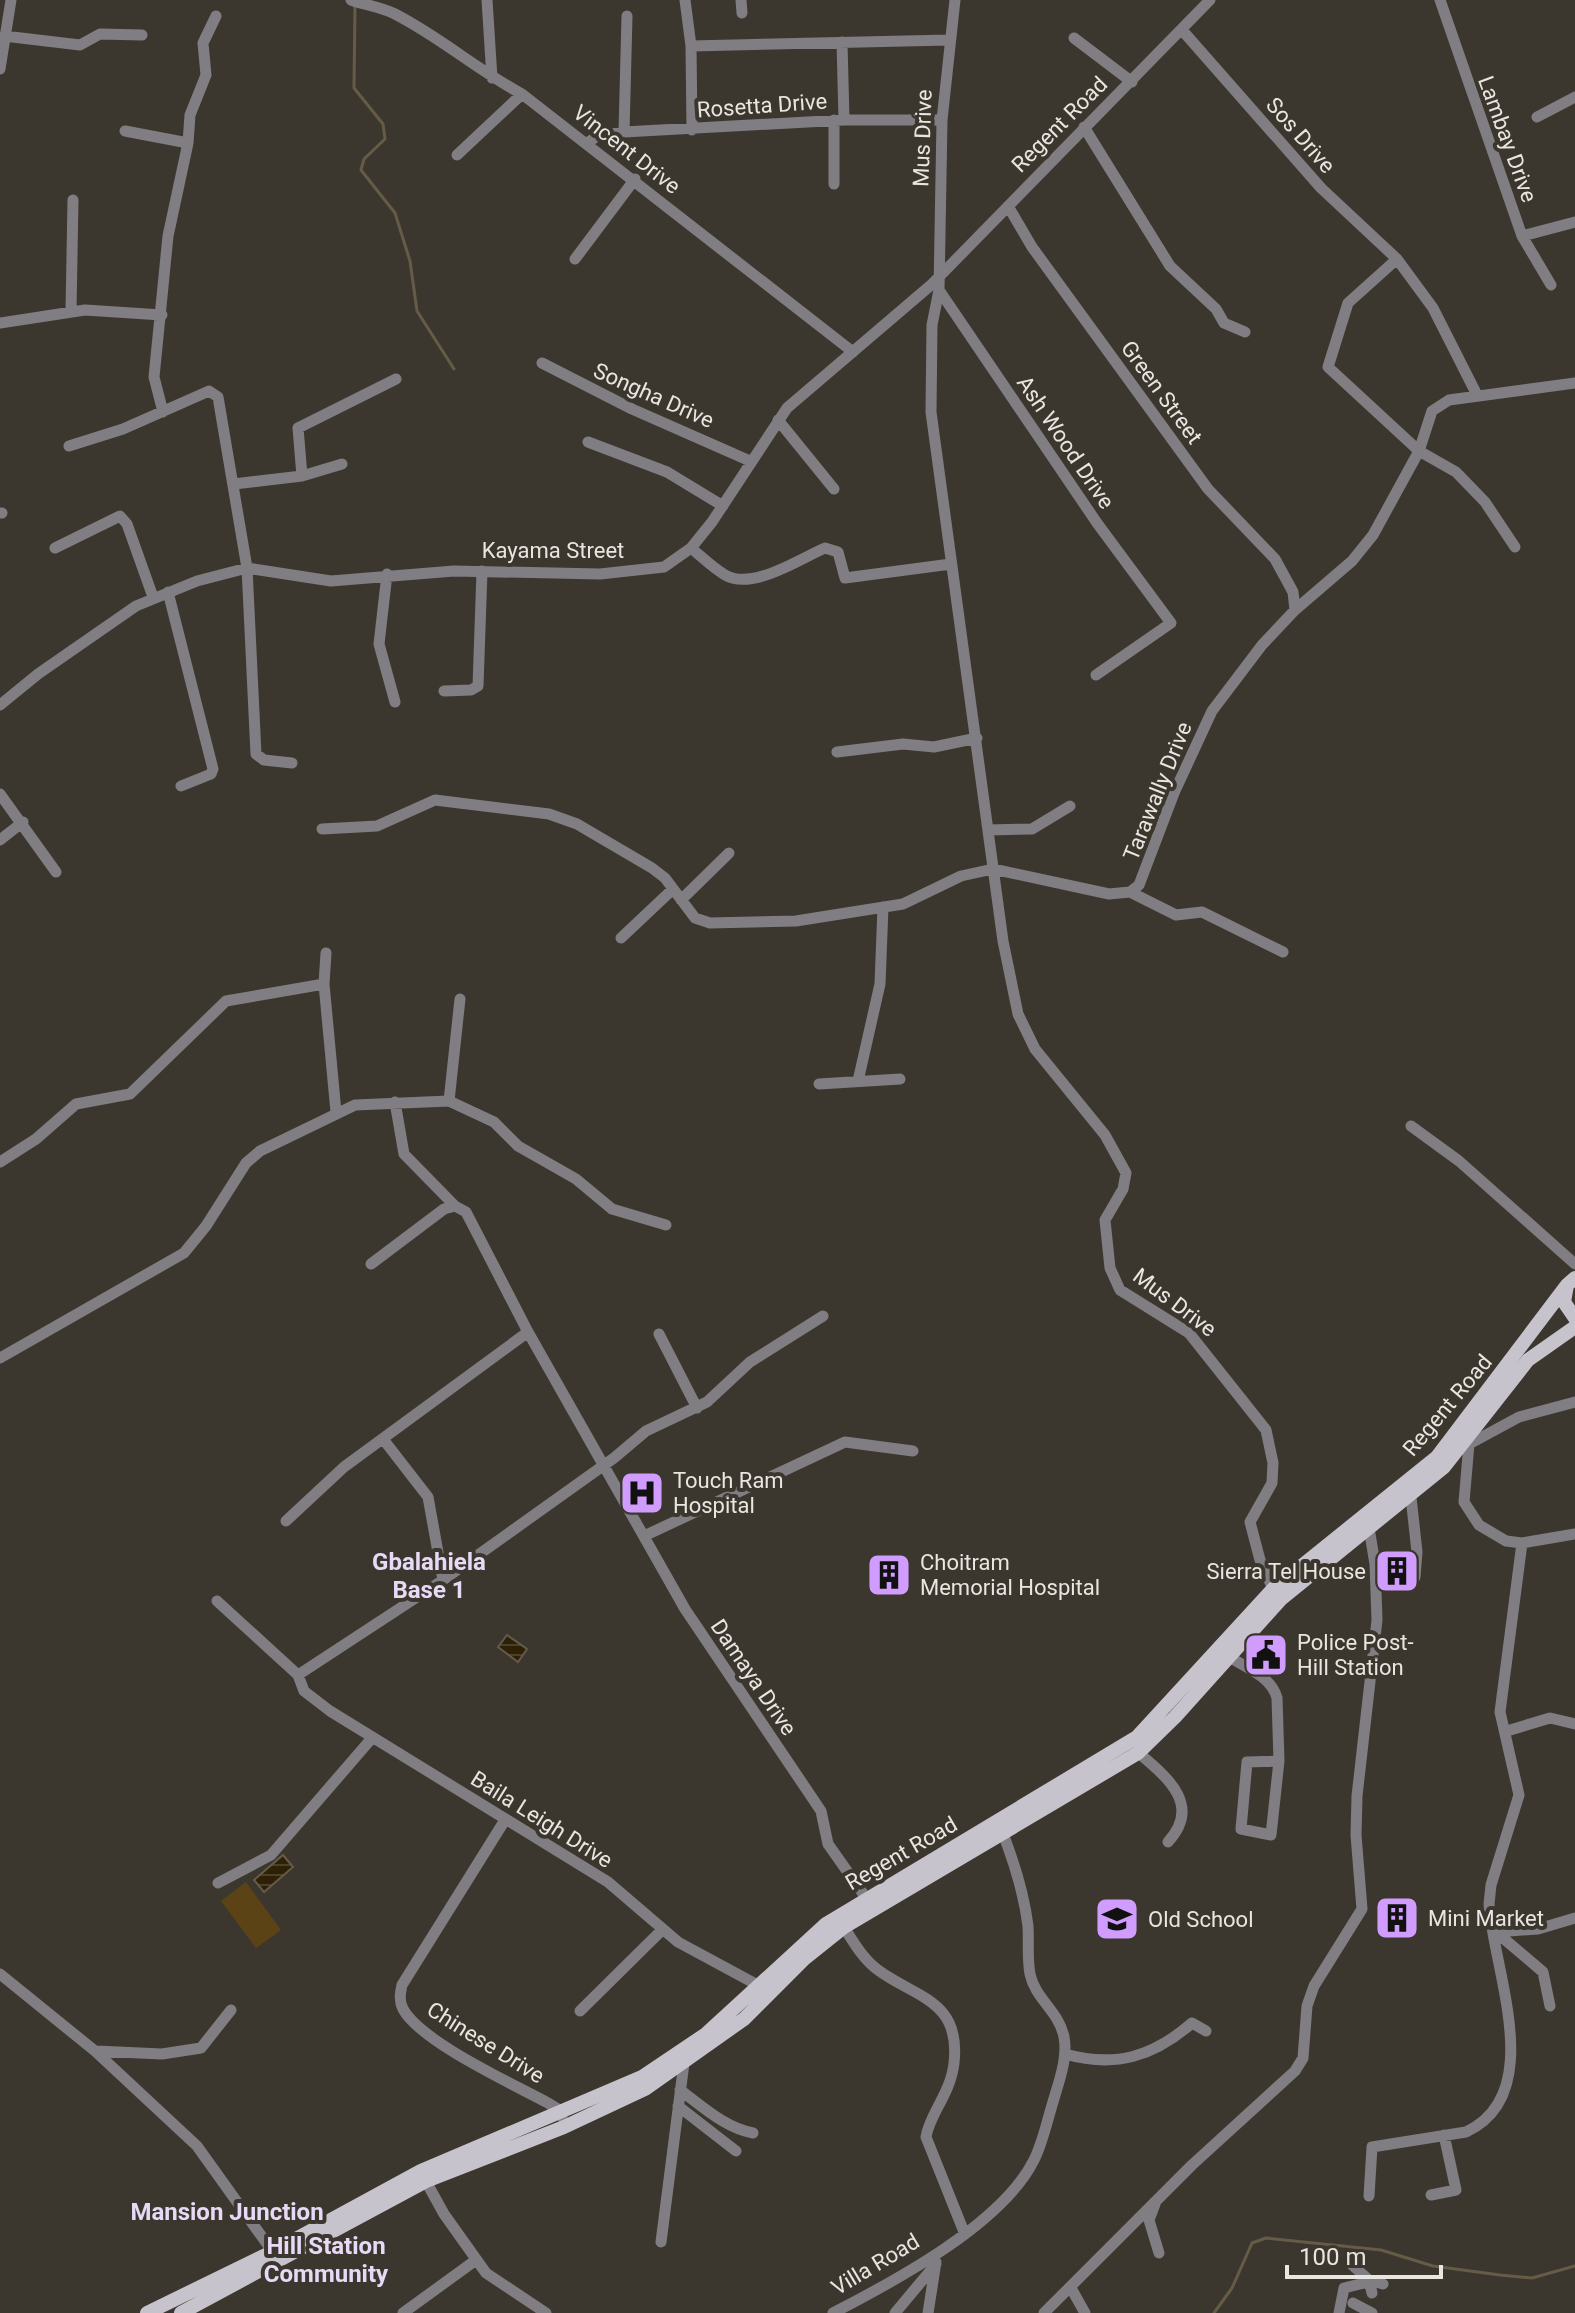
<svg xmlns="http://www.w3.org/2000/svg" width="1575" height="2313" font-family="Roboto,sans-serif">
<defs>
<pattern id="water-rules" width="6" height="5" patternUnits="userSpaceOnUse" patternTransform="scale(2)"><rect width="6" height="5" fill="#2d2006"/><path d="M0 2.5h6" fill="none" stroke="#4b402a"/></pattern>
</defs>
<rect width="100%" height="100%" fill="#3c372e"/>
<path fill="#5b4316" d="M246,1882L281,1930L256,1948L221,1901Z"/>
<path fill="url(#water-rules)" stroke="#655b47" stroke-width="2" d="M507,1635L527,1649L518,1662L498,1647Z
M283,1855L293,1867L264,1892L254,1880Z"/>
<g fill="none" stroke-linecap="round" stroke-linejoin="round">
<path stroke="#655b47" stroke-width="3" d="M355,3L354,88L383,124L385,139L364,159L361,170L395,213L410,261L417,311L454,369
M1214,2313L1232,2288L1252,2243L1266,2238L1381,2250L1433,2266L1500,2275L1532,2278L1575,2266"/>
<path stroke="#807e82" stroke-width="11" d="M351,0C365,5 380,7 393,13C439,36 477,70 522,94L853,352
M487,0L492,78
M685,0L691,46L692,130
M741,0L742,13
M955,0L942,120L939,290L932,325L931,412L1003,941L1018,1014L1035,1049L1105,1135L1126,1173L1123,1189L1105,1220L1110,1268L1120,1290L1189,1333L1266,1430L1273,1463L1272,1483L1250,1522L1260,1560L1273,1589
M1440,0L1522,236L1551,285
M1182,30L1321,188L1397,259L1433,308L1477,395
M4,36L80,45L100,34L142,35
M1074,38L1132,82
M842,42L844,120
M691,46L949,40
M0,69L11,0
M1537,117L1575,97
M834,120V184
M1084,127L1170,266L1216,309L1224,323L1245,332
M125,131L188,143
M624,132L627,16
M587,143L599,135L624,132L844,120H942
M457,155L522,94
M1522,236L1575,222
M575,259L635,179
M1397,259L1348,303L1328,367L1419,451L1456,472L1485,502L1515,547
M939,290L1097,523L1171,623L1096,675
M71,311L73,200
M0,323L85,310L162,315
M542,363L632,409L750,461
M163,412L154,377L168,236L188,143L190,115L206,75L203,43L216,16
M778,420L834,489
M588,442L667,472L723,506
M69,446L123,429L209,391L218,397L247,568L256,754L264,760L292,763
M302,476L342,464
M234,484L302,476L298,428L396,379
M0,513H2
M55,548L120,516L127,524L153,597
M691,548C702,557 713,568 725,575C752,591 799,559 825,548L838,552L845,578L951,564
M387,574L379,644L395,702
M168,592L213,769L211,774L181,786
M1295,610L1352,561L1373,535L1419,451L1432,411L1449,400L1575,383
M444,691L471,690L478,686L482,571
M0,705L38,674L136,606L197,581L247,568L331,581L454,571L600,574L664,567L691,548L712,522L787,408L931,285L1210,0
M837,752L903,744L934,747L977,738
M0,794L56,872
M322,829L377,826L435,800L549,814L577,824L652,868L665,878L695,918L710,923L796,921L903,904L961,876L993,869L1109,894L1130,892L1139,885L1174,793L1212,711L1262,645L1295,610L1293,592L1275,559L1208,489L1032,247L1008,206
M988,830L1032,829L1070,806
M0,840L23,822
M1130,892L1176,915L1202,912L1283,952
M681,900L729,853
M621,938L673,889
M326,953L324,984L336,1112
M858,1081L880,984L883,907
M819,1084L900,1079
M449,1101L460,999
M395,1102L404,1154L455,1206L466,1212L528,1332L685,1609L821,1811L828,1844L871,1905
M1411,1126L1459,1161L1575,1264
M0,1162L36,1139L76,1104L130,1094L226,1001L324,984
M371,1264L444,1209L455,1206
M659,1334L697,1408
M0,1358L184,1253L206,1226L246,1163L260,1151L355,1105L449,1101L494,1122L518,1146L576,1179L612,1209L666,1225
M1470,1432L1464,1502L1479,1525L1506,1541L1522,1543L1575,1534
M383,1439L428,1497L443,1580
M1471,1443L1519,1417L1575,1402
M1411,1497L1417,1552L1415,1577
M286,1521L344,1467L528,1332
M644,1536L845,1442L913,1451
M217,1601L298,1675
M1225,1654C1243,1667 1271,1675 1277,1698L1279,1761L1271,1835L1241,1829L1247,1762L1279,1761
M298,1675L443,1580L614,1458L646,1431L707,1402L750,1362L823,1316
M298,1675L304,1691L330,1711L608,1882L678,1942L763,1988
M1507,1731L1550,1718L1575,1724
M1134,1749C1163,1774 1204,1803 1168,1842
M505,1820L402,1985C400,1994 399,2001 403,2009C421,2042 513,2084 548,2103L561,2111L562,2117
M218,1883L271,1855L372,1738
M839,1920C851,1937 861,1958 878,1970C916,1998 961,2000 954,2063C951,2093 929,2115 926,2137L964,2232
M1496,1932L1543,1972L1550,2006
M1496,1932L1538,1929L1575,1918
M0,1974L95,2051L197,2146L275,2255
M580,2011L662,1930
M96,2051L162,2054L201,2048L231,2010
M1065,2054C1115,2068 1153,2057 1192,2023L1206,2031
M680,2090C702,2106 725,2128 753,2133
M678,2106L736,2151
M423,2176L444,2214L486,2273L546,2313
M1431,2195L1456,2190L1444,2135
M1369,2196L1372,2147L1466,2132C1548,2094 1493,1970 1489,1904L1491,1885L1519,1795L1500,1712L1522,1543
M1155,2204L1149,2220L1159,2253
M661,2242L684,2063
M1351,2264L1369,2280L1372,2293
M1071,2288L1085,2313
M1353,2303L1372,2313
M403,2313L476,2260
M833,2313C895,2281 1002,2224 1034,2160C1043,2142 1047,2121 1053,2102C1059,2081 1068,2058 1064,2037C1059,2011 1035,1999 1030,1974C1027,1958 1029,1942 1028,1926C1024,1893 1012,1856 1000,1826
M895,2313L936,2264
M928,2313L936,2262
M1044,2313L1192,2165L1295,2071L1303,2058L1307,2006L1314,1986L1362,1909L1356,1835L1357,1796L1377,1620L1375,1564L1369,1528
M1339,2313L1344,2288L1372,2281L1383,2284"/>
<path stroke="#c7c3cc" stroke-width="14" d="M1575,1278L1567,1285L1564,1302L1575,1318
M147,2313L274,2251L421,2171L642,2077L706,2034L826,1924L1137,1737L1273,1589L1437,1457L1567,1285
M181,2313L426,2181L564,2127L645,2089L744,2019L804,1959L844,1927L1138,1753L1175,1717L1281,1599L1444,1467L1528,1360L1575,1327"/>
</g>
<defs>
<g id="hospital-square" transform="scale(2.3)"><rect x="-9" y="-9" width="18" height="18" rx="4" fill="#d09dff" stroke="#3c372e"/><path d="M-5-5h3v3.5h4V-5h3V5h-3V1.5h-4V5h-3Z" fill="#111"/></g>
<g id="building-square" transform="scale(2.3)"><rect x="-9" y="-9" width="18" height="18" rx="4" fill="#d09dff" stroke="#3c372e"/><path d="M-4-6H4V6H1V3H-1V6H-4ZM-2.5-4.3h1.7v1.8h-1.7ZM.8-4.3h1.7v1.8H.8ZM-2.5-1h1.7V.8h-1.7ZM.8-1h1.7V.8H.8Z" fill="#111"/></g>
<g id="civic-square" transform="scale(2.3)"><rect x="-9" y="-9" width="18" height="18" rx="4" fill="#d09dff" stroke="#3c372e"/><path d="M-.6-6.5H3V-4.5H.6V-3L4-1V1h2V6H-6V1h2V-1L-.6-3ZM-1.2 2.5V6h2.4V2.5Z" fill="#111"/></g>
<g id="school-square" transform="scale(2.3)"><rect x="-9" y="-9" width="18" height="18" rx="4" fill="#d09dff" stroke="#3c372e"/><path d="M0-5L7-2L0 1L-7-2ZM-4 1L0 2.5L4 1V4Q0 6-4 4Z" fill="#111"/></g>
</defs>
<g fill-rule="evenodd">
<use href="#hospital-square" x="642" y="1493"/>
<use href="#building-square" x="1397" y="1571"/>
<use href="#building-square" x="889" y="1575"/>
<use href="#civic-square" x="1266" y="1655"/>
<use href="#building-square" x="1397" y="1918"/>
<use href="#school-square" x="1117" y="1919"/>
</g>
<g text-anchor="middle" stroke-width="8" stroke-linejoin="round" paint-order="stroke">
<g font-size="22" fill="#e9e5e0" stroke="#3c372e">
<text transform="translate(762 105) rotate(-4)" y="8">Rosetta Drive</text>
<text transform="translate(1059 124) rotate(-45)" y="8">Regent Road</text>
<text transform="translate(1301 135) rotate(49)" y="8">Sos Drive</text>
<text transform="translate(922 138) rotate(-88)" y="8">Mus Drive</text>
<text transform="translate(1508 139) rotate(70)" y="8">Lambay Drive</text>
<text transform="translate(627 149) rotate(38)" y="8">Vincent Drive</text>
<text transform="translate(1162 392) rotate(54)" y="8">Green Street</text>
<text transform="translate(654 395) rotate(24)" y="8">Songha Drive</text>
<text transform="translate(1066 442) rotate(56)" y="8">Ash Wood Drive</text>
<text x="553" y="558">Kayama Street</text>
<text transform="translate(1157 791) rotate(-68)" y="8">Tarawally Drive</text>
<text transform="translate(1175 1302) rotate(37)" y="8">Mus Drive</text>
<text transform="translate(1447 1405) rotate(-50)" y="8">Regent Road</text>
<text transform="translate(754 1677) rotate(56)" y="8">Damaya Drive</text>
<text transform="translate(542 1819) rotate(32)" y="8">Baila Leigh Drive</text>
<text transform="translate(901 1853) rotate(-30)" y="8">Regent Road</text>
<text transform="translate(486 2042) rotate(32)" y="8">Chinese Drive</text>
<text transform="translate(875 2264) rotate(-31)" y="8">Villa Road</text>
</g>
<g font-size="22" fill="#e9e5e0" stroke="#3c372e" text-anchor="start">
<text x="673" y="1488">Touch Ram<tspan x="673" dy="25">Hospital</tspan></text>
<text x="920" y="1570">Choitram<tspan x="920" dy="25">Memorial Hospital</tspan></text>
<text x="1366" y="1579" text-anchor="end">Sierra Tel House</text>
<text x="1297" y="1650">Police Post-<tspan x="1297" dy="25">Hill Station</tspan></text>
<text x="1428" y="1926">Mini Market</text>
<text x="1148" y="1927">Old School</text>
</g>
<g font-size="24" font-weight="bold" fill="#e7daf6" stroke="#3c372e">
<text x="429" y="1570">Gbalahiela<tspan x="429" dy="28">Base 1</tspan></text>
<text x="227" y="2220">Mansion Junction</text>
<text x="326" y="2254">Hill Station<tspan x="326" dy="28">Community</tspan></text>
</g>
</g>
<path d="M1287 2265v12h154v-12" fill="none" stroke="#e9e5e0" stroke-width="4"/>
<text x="1299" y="2265" font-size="24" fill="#e9e5e0" stroke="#3c372e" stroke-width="6" paint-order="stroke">100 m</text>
</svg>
